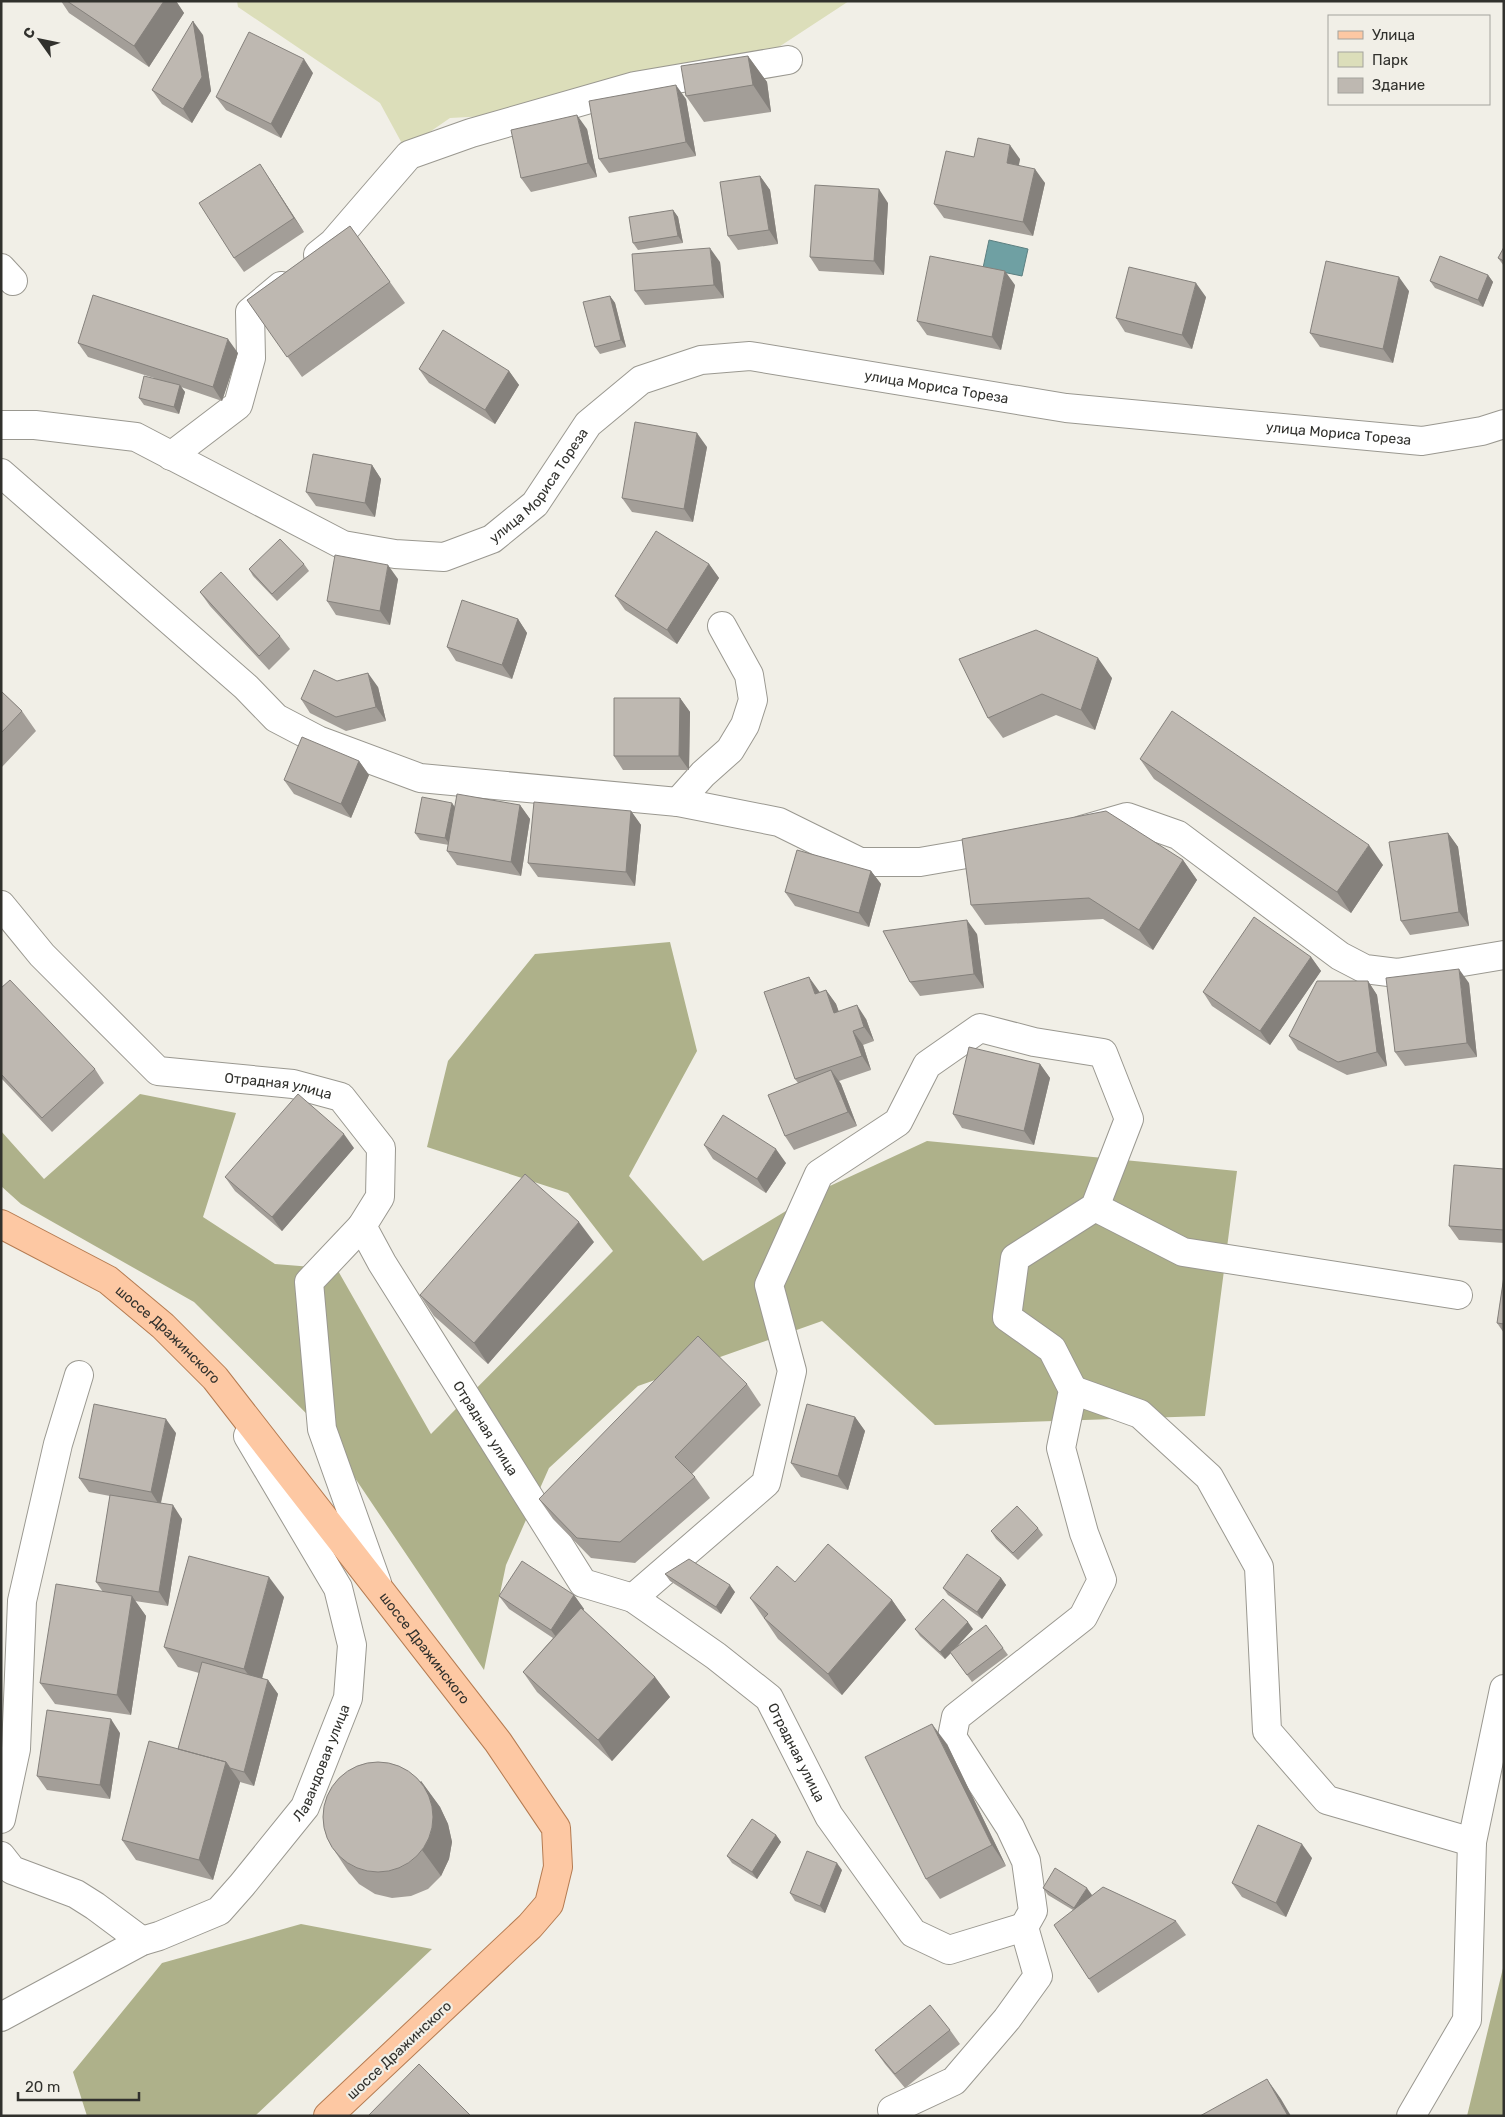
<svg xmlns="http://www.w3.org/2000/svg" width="1505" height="2117" font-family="Rubik,sans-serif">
<rect width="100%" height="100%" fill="#f1efe7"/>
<path fill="#dcdeba" d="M237,1H849L753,64L564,112L450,118L405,149L380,103L238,7Z"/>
<path fill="#aeb18a" d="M670,942L697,1051L629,1176L703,1261L819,1191L927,1141L1237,1171L1205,1416L935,1425L822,1321L638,1386L549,1468L506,1565L484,1670L322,1429L194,1302L21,1204L1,1186V1131L44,1179L140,1094L236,1113L203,1217L275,1264L337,1269L431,1434L613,1251L568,1193L427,1147L448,1061L535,954Z
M301,1924L432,1949L255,2116H87L73,2072L162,1963Z
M1504,1964V2116H1467Z"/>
<path fill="#6fa0a3" stroke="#5c7f80" d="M989,240L1028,249L1022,276L983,268Z"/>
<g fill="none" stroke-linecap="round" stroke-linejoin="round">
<g stroke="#9a9890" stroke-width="30">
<g id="minor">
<path d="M318,255L333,243L409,155L471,133L635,86L788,60"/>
<path d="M1,268L13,281"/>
<path id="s1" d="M1,425H35L136,437L343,545L395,554L444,557L492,539L535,504L588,424L641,380L701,360L750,356L1066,408L1422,441L1482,431L1504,424"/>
<path d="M171,456L238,405L251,358L250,312L281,286"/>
<path d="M1,473L246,687L276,718L318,740L420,778L678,802L779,822L860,862H920L1001,848"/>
<path d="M678,802L703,774L730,750L745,725L753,700L749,675L722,626"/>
<path d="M1082,830L1127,817L1178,835L1340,956L1365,969L1397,973L1504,955"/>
<path id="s2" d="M1,905L42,955L158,1071L293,1084L341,1097L381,1148L380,1197L362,1226L382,1263L583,1583L633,1598L716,1656L769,1698L829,1816L913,1933L949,1950L1024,1927"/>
<path d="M1095,1207L1183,1252L1458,1295"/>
<path d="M362,1226L309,1282L322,1429L377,1583"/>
<path d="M1073,1390L1140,1414L1209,1477L1259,1567L1267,1731L1327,1800L1472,1842"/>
<path d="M633,1598L766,1483L792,1371L769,1285L819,1174L898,1122L927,1065L980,1028L1034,1042L1103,1053L1129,1119L1095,1207L1015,1258L1007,1317L1052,1349L1073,1390L1061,1448L1084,1533L1102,1580L1083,1617L956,1717L952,1737L1010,1827L1026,1861L1033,1911L1024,1927L1038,1976L1007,2019L954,2081L892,2110"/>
<path d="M1,1819L16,1749L22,1601L58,1444L79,1375"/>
<path d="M1,1856L12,1870L76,1894L95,1906L142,1941"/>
<path id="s3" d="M1,2017L142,1941L159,1936L219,1911L242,1885L305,1807L348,1698L352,1645L338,1588L248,1436"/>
<path d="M1411,2116L1467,2020L1472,1842L1504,1689"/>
</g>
</g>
<g stroke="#b57b51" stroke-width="30">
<g id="major">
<path id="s4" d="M1,1224L108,1280L163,1326L215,1378L498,1742L556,1828L558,1867L549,1904L530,1926L328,2116"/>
</g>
</g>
<use href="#minor" stroke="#fff" stroke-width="28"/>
<use href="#major" stroke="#fdc8a3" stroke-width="28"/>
</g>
<path fill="#a39e98" d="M61,1H176L184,13L149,67L69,13Z
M203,35L211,91L192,123L162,104L152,90Z
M748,56L767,82L771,112L704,122L686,96Z
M313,73L281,138L226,110L216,97Z
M686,99L696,156L609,173L599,159Z
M587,129L597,177L531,192L521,178Z
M974,157L1020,159L1019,165L1045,183L1033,236L944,218L934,204Z
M760,176L770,190L778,244L738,250L728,236Z
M269,178L304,232L244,272L234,258Z
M888,203L884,275L819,271L810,257Z
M673,210L678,217L683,243L638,250L633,243Z
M350,226L405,303L302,377L247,300Z
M1504,247V266L1498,258Z
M720,262L724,298L645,305L635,291Z
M1488,275L1493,282L1483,307L1435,288L1430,281Z
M1015,285L1001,350L927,335L917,321Z
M1409,291L1393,363L1320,347L1310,333Z
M610,296L615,303L626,347L600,354L595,347Z
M1206,297L1192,349L1125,332L1116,318Z
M78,343L238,353L222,401L181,387L185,392L179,414L144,405L139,398L154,378L88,357Z
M419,369L509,371L519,385L495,424L429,383Z
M707,447L693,522L632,512L622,498Z
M372,465L381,479L375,517L316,506L306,492Z
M304,564L309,571L277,601L253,576L249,569Z
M709,564L719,578L677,644L625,610L615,596Z
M398,579L390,625L336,615L327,601Z
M200,592L280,636L290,649L269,670L210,606Z
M518,619L527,633L512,679L456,661L447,647Z
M959,659L1112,678L1095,730L1056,715L1003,738L988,718Z
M337,681L378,687L386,721L346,731L310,713L301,699Z
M1,691L22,711L36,731L1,768Z
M680,698L690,712L689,770H623L614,756Z
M1140,759L1383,865L1351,913L1154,779Z
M359,761L369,775L351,818L294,794L284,780Z
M520,805L530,819L521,876L457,865L447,851L449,845L420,840L415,833L455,807Z
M631,811L641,825L635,886L538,877L528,863Z
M1448,833L1458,847L1469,926L1410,935L1401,921Z
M1183,860L1197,880L1153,950L1103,919L985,925L971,905Z
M871,871L881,884L869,927L795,906L785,892Z
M977,934L984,988L920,996L910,982Z
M1311,957L1321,971L1270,1045L1212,1006L1203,992Z
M1368,981L1377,995L1387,1066L1347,1075L1298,1050L1289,1036Z
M1469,983L1477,1057L1405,1066L1395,1052Z
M1,988L95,1069L104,1083L52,1132L1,1078Z
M826,990L836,1004L839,1012L866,1019L874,1041L863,1045L871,1070L839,1081L841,1084L857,1126L794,1150L785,1136L798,1083L795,1079L819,991L820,993Z
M1040,1064L1050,1078L1034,1145L962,1128L953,1114Z
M704,1145L786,1163L766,1193L713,1159Z
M354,1148L282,1231L235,1191L225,1177Z
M1504,1169V1243L1459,1240L1449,1226Z
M594,1242L488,1364L434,1316L420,1295Z
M1504,1276V1333L1497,1323Z
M747,1384L761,1405L692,1474L695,1477L710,1498L635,1563L591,1558L553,1519L539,1499Z
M855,1417L865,1431L848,1490L801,1477L791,1463Z
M176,1433L161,1503L182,1519L168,1606L135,1601L146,1616L131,1715L55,1704L40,1683L103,1592L96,1582L110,1496L89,1492L79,1478Z
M1038,1528L1043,1535L1018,1560L996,1539L991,1531Z
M665,1574L735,1592L721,1614L670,1581Z
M1001,1578L1006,1585L982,1619L948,1595L943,1588Z
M795,1582L892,1600L906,1620L842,1695L778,1639L750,1598Z
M574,1595L584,1609L583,1610L655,1677L670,1697L612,1761L537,1692L523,1672L553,1638L509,1609L499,1596Z
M284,1597L262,1679L268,1680L278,1694L254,1786L240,1782L213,1880L136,1860L122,1840L178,1749L199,1673L178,1667L164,1647Z
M915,1629H973L954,1650L1003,1648L1008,1655L972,1682L951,1653L945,1659L920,1636Z
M120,1733L110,1799L47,1790L37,1776Z
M947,1744L1006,1866L940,1899L926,1879Z
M421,1781L440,1807L448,1824L452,1842L449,1859L441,1876L428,1889L411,1896L392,1898L375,1894L359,1884L348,1871L330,1844Z
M776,1835L781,1842L757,1879L732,1863L727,1856Z
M1312,1858L1286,1917L1242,1897L1232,1883Z
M842,1870L825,1913L795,1901L790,1893Z
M1043,1888L1092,1895L1176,1921L1186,1935L1098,1993L1089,1979L1073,1910L1048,1895Z
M950,2030L960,2044L905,2088L885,2064L875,2050Z"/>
<path fill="#85817c" d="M164,1H176L184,13L149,67L134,46Z
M193,21L203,35L211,91L192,123L183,109Z
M748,56L767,82L771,112L753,85Z
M304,59L313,73L281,138L271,124Z
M676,85L686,99L696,156L686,142Z
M577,115L587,129L597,177L588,163Z
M1010,145L1020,159L1016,177L1007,163Z
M260,164L269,178L304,232L294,218Z
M1035,169L1045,183L1033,236L1023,222Z
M760,176L770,190L778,244L769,230Z
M879,189L888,203L884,275L874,261Z
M673,210L678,217L683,243L678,236Z
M710,248L720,262L724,298L714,285Z
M1005,271L1015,285L1001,350L992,337Z
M1488,275L1493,282L1483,307L1478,300Z
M1399,277L1409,291L1393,363L1383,349Z
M1196,283L1206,297L1192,349L1182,335Z
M610,296L615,303L626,347L621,340Z
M228,339L238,353L222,401L213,387Z
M509,371L519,385L495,424L485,410Z
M180,385L185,392L179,414L174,407Z
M697,433L707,447L693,522L684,509Z
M372,465L381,479L375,517L365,503Z
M709,564L719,578L677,644L667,630Z
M388,565L398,579L390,625L380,611Z
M518,619L527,633L512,679L502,665Z
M1098,658L1112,678L1095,730L1081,710Z
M368,673L378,687L386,721L376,707Z
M680,698L690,712L689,770L679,756Z
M359,761L369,775L351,818L341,804Z
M452,803L457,810L450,845L445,838Z
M520,805L530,819L521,876L511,862Z
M631,811L641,825L635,886L626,872Z
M1448,833L1458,847L1469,926L1459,912Z
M1369,845L1383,865L1351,913L1337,892Z
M1183,860L1197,880L1153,950L1139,930Z
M871,871L881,884L869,927L859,913Z
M967,920L977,934L984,988L974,974Z
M1311,957L1321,971L1270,1045L1260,1031Z
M1459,969L1469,983L1477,1057L1467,1043Z
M809,977L819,991L825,1008L815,994Z
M1368,981L1377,995L1387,1066L1377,1052Z
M826,990L836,1004L844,1027L834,1013Z
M857,1005L866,1019L874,1041L864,1027Z
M853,1031L863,1045L871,1070L862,1056Z
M1040,1064L1050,1078L1034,1145L1024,1131Z
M831,1070L841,1084L857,1126L848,1112Z
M344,1134L354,1148L282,1231L272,1217Z
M776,1149L786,1163L766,1193L757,1179Z
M579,1222L594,1242L488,1364L474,1343Z
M855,1417L865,1431L848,1490L838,1476Z
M166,1419L176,1433L160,1506L151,1492Z
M173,1505L182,1519L168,1606L159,1592Z
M269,1577L284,1597L259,1689L244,1669Z
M1001,1578L1006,1585L982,1619L977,1612Z
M730,1585L735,1592L721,1614L716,1607Z
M574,1595L584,1609L561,1644L551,1630Z
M132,1596L146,1616L131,1715L117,1695Z
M892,1600L906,1620L842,1695L828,1674Z
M968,1622L973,1629L945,1659L940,1652Z
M655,1677L670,1697L612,1761L598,1740Z
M268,1680L278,1694L254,1786L244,1772Z
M111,1719L120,1733L110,1799L100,1785Z
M932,1724L947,1744L1006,1866L992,1845Z
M226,1762L240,1782L213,1880L199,1860Z
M421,1781L440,1807L448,1824L452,1842L449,1859L441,1876L422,1850Z
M776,1835L781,1842L757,1879L752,1872Z
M1302,1844L1312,1858L1286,1917L1276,1903Z
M837,1863L842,1870L825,1913L820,1906Z
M1087,1888L1092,1895L1079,1915L1074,1908Z
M1267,2079L1281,2099L1291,2116H1288Z"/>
<path fill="#beb8b1" stroke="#85817c" d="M67,1H164L134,46Z
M193,21L202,77L183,109L152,90Z
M249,32L304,59L271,124L216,97Z
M748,56L753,85L686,96L681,66Z
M676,85L686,142L599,159L589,101Z
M577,115L588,163L521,178L511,130Z
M978,138L1010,145L1007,163L1035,169L1023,222L934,204L946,151L974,157Z
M260,164L294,218L234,258L199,203Z
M760,176L769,230L728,236L720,182Z
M815,185L879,189L874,261L810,257Z
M673,210L678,236L633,243L629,217Z
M350,226L390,282L287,357L247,300Z
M1504,247V261L1498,258Z
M710,248L714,285L635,291L632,254Z
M930,256L1005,271L992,337L917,321Z
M1440,256L1488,275L1478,300L1430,281Z
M1326,261L1399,277L1383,349L1310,333Z
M1129,267L1196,283L1182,335L1116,318Z
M93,295L228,339L213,387L78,343Z
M610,296L621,340L595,347L583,302Z
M443,330L509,371L485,410L419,369Z
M144,376L180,385L174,407L139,398Z
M635,422L697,433L684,509L622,498Z
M313,454L372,465L365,503L306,492Z
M656,531L709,564L667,630L615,596Z
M280,539L304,564L272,594L249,569Z
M335,555L388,565L380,611L327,601Z
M221,572L280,636L259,656L200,592Z
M462,600L518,619L502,665L447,647Z
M1036,630L1098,658L1081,710L1042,694L988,718L959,659Z
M314,670L337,681L368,673L376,707L336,717L301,699Z
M1,691L22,711L1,733Z
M614,698H680L679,756H614Z
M1172,711L1369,845L1337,892L1140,759Z
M302,737L359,761L341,804L284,780Z
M457,794L520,805L511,862L447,851Z
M422,797L452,803L445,838L415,833Z
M534,802L631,811L626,872L528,863Z
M1106,811L1183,860L1139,930L1089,898L971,905L962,839Z
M1448,833L1459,912L1401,921L1389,842Z
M797,850L871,871L859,913L785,892Z
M1254,917L1311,957L1260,1031L1203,992Z
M967,920L974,974L910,982L883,931Z
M1459,969L1467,1043L1395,1052L1386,978Z
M809,977L815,994L826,990L834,1013L857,1005L864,1027L853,1031L862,1056L795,1079L764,992Z
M10,980L95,1069L42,1118L1,1074V988Z
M1317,981H1368L1377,1052L1338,1062L1289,1036Z
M969,1047L1040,1064L1024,1131L953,1114Z
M831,1070L848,1112L785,1136L768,1095Z
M298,1094L344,1134L272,1217L225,1177Z
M723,1115L776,1149L757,1179L704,1145Z
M1454,1165L1504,1169V1230L1449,1226Z
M525,1174L579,1222L474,1343L420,1295Z
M1504,1276V1324L1497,1323Z
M698,1336L747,1384L675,1457L695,1477L620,1542L577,1538L539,1499Z
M94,1404L166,1419L151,1492L79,1478Z
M807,1404L855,1417L838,1476L791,1463Z
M110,1495L173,1505L159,1592L96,1582Z
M1017,1506L1038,1528L1013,1553L991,1531Z
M828,1544L892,1600L828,1674L764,1618L768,1614L750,1598L777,1566L795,1582Z
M967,1554L1001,1578L977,1612L943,1588Z
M189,1556L269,1577L244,1669L164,1647Z
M689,1559L730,1585L716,1607L665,1574Z
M522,1561L574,1595L551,1630L499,1596Z
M56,1584L132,1596L117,1695L40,1683Z
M943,1599L968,1622L940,1652L915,1629Z
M581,1608L655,1677L598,1740L523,1672Z
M986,1625L1003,1648L967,1675L950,1652Z
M202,1662L268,1680L244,1772L230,1768L226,1762L178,1749Z
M47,1710L111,1719L100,1785L37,1776Z
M932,1724L992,1845L926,1879L865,1757Z
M149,1741L226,1762L199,1860L122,1840Z
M323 1817a55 55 0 1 1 110 0a55 55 0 1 1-110 0Z
M752,1819L776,1835L752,1872L727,1856Z
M1258,1825L1302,1844L1276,1903L1232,1883Z
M807,1851L837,1863L820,1906L790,1893Z
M1055,1868L1087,1888L1074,1908L1043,1888Z
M1103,1887L1176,1921L1089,1979L1054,1925Z
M930,2005L950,2030L895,2074L875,2050Z
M419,2064L471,2116H368Z
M1267,2079L1288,2116H1200Z"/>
<g text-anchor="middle" stroke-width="4.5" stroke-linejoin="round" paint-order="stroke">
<g font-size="14" fill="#31312d" stroke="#f1efe7">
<text dy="5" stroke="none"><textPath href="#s1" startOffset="1044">улица Мориса Тореза</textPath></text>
<text dy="5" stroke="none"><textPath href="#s1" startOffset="1449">улица Мориса Тореза</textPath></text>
<text dy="5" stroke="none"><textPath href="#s1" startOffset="594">улица Мориса Тореза</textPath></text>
<text dy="5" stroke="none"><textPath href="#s2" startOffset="350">Отрадная улица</textPath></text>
<text dy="5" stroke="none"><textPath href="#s4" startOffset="202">шоссе Дражинского</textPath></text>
<text dy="5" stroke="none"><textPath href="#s2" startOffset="799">Отрадная улица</textPath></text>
<text dy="5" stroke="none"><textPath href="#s4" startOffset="608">шоссе Дражинского</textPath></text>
<text dy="5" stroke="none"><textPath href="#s2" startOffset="1264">Отрадная улица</textPath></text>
<text dy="5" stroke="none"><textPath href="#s3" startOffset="425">Лавандовая улица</textPath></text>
<text transform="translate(399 2050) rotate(-43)" y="5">шоссе Дражинского</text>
</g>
</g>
<rect width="1505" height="2117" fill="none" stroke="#31312d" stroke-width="5"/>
<rect x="1328" y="15" width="162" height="90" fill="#f1efe7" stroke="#a4a39d"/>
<rect x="1338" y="31" width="25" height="8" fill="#fdc8a3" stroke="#a4a39d"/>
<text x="1372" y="40" font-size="15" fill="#31312d">Улица</text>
<rect x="1338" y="52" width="25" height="15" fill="#dcdeba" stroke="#a4a39d"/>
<text x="1372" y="65" font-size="15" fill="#31312d">Парк</text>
<rect x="1338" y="78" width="25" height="15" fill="#beb8b1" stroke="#a4a39d"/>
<text x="1372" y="90" font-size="15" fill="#31312d">Здание</text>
<g transform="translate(40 40) rotate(303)" stroke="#f1efe7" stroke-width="4" paint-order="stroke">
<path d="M0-4L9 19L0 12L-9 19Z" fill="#31312d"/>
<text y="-8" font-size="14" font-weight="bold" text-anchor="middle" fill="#31312d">С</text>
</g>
<path d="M18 2092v8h121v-8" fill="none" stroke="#31312d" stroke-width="2.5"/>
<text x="25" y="2092" font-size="15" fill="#31312d" stroke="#f1efe7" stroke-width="4" paint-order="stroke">20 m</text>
</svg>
